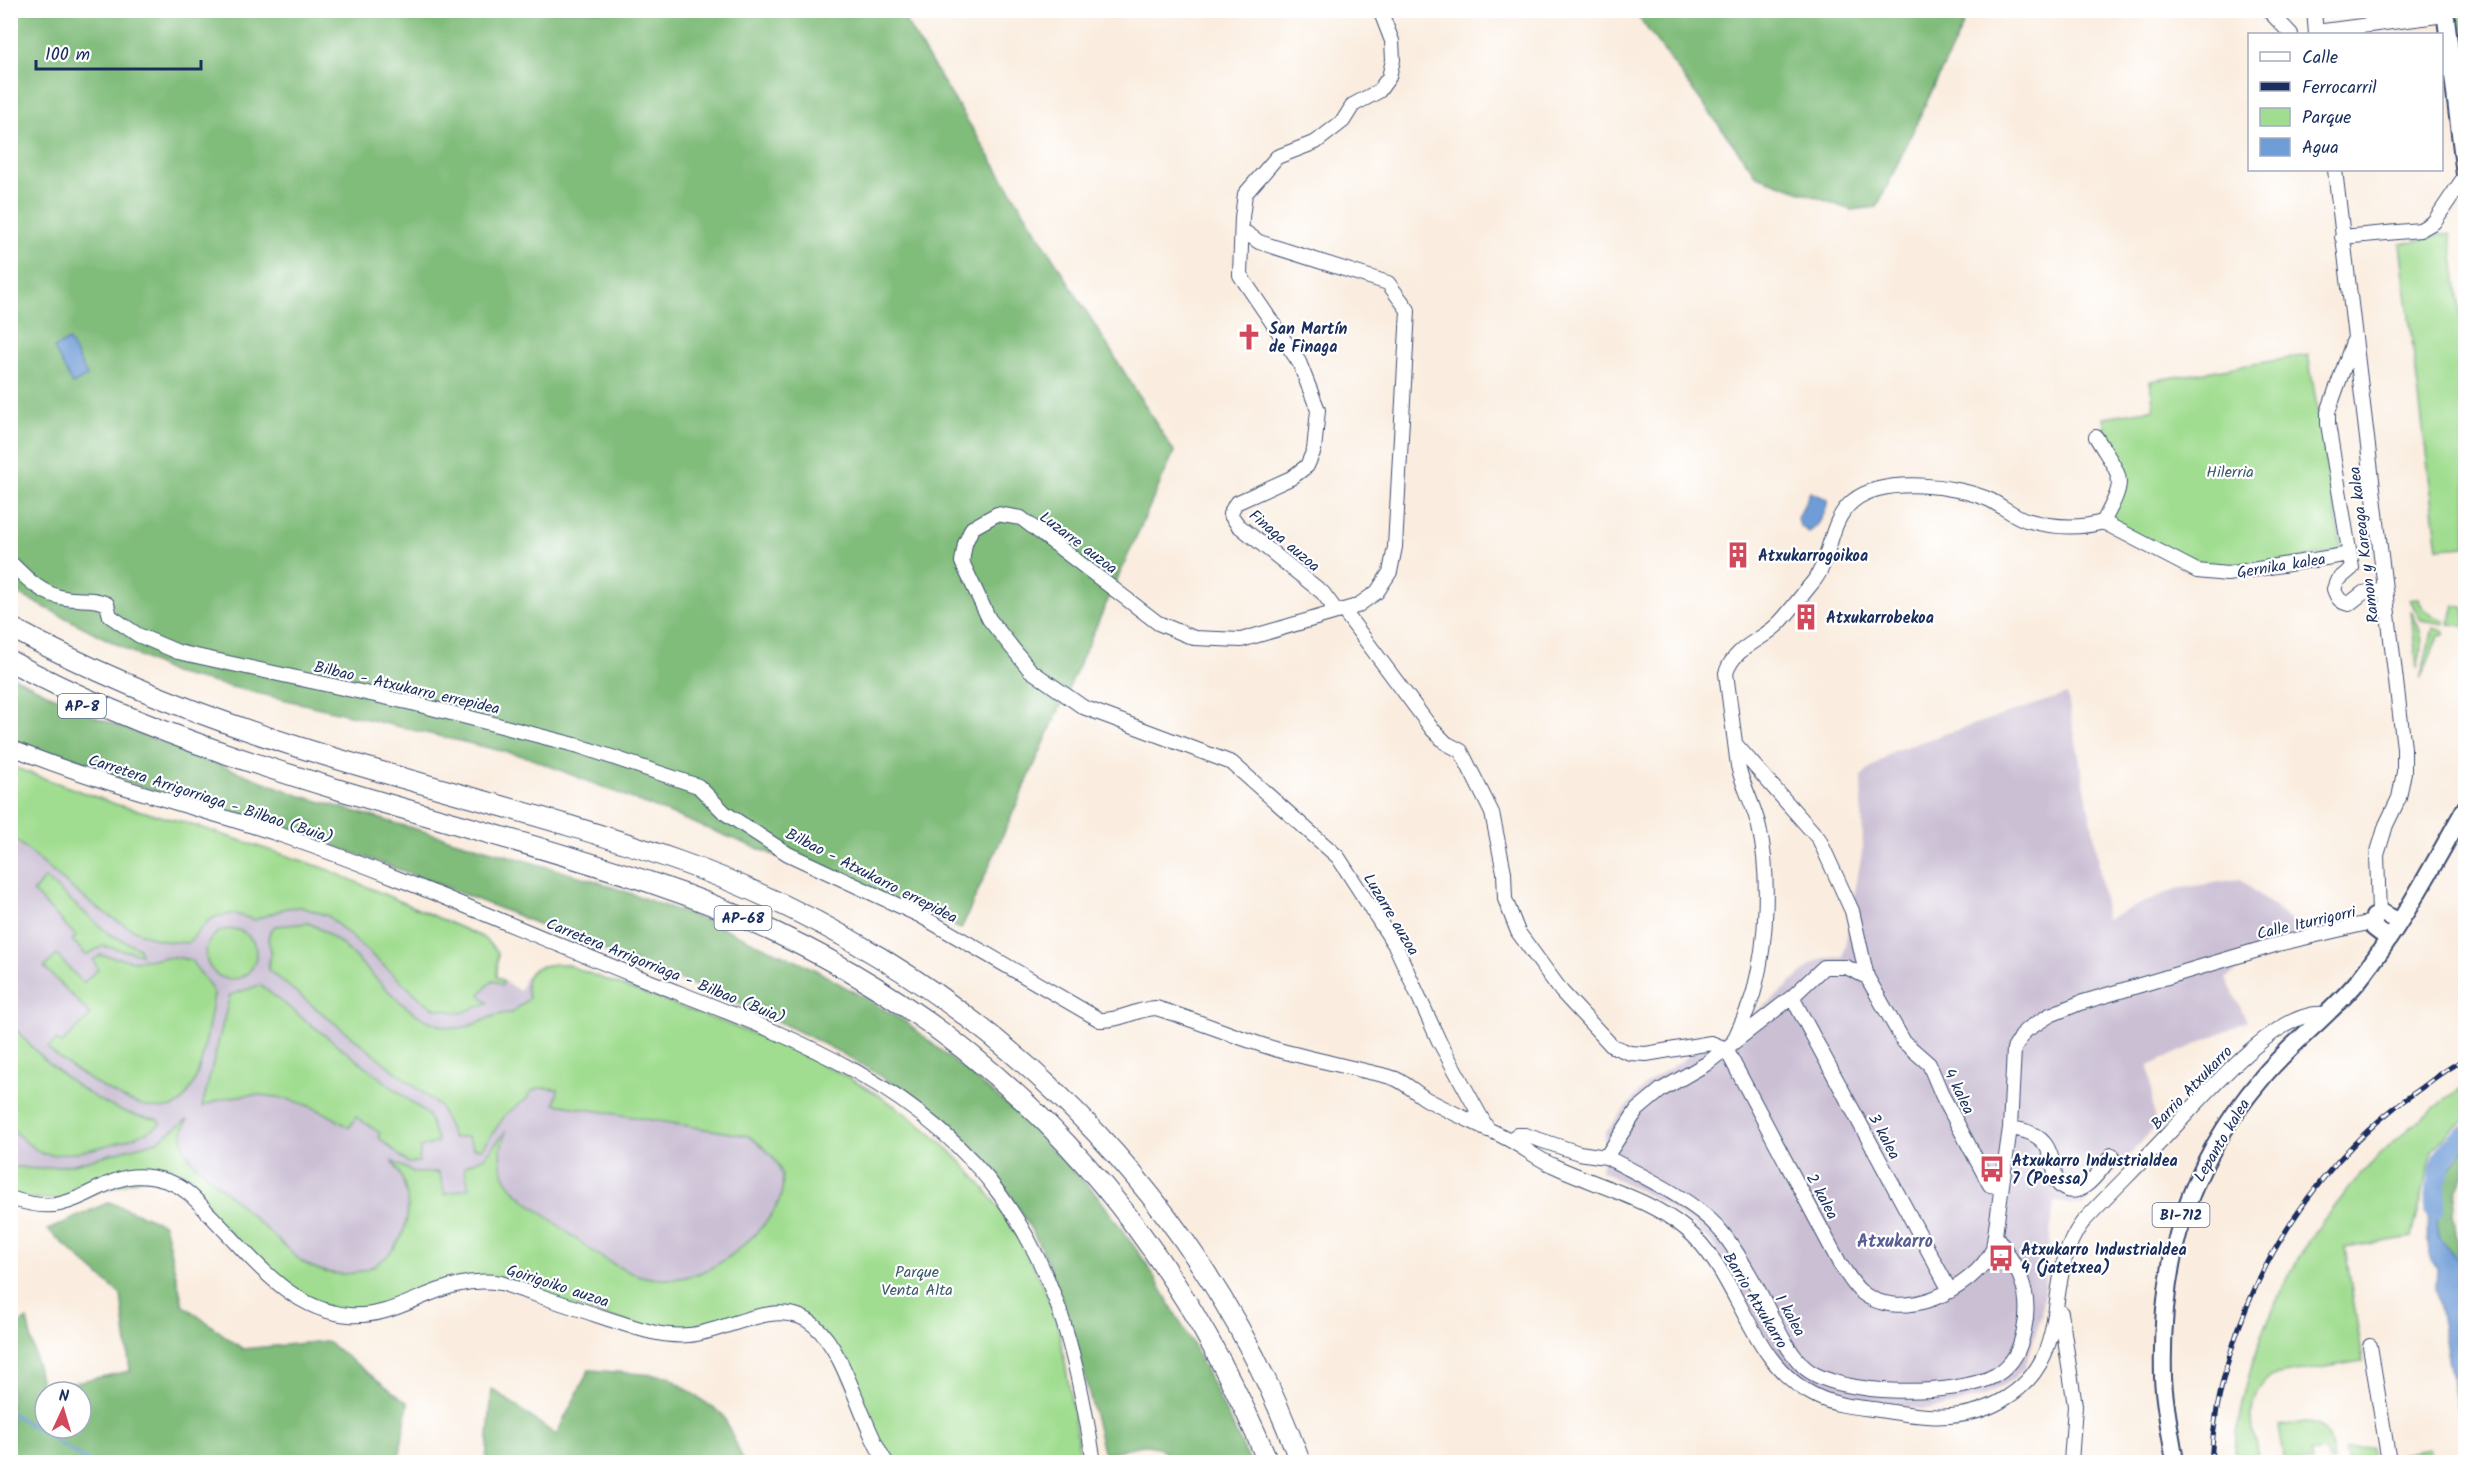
<svg xmlns="http://www.w3.org/2000/svg" width="2476" height="1473" font-family="Kalam,sans-serif">
<rect width="100%" height="100%" fill="#fff"/>
<filter id="ink" filterUnits="userSpaceOnUse"><feTurbulence type="fractalNoise" baseFrequency=".0167" numOctaves="2"/><feDisplacementMap in="SourceGraphic" scale="12" xChannelSelector="R" yChannelSelector="G"/><feConvolveMatrix kernelMatrix="1 2 1 2 8 2 1 2 1" color-interpolation-filters="sRGB"/></filter>
<filter id="wash" filterUnits="userSpaceOnUse"><feTurbulence type="fractalNoise" baseFrequency=".008" numOctaves="4" result="noise"/><feDisplacementMap in="SourceGraphic" scale="24" xChannelSelector="R" yChannelSelector="G"/><feGaussianBlur stdDeviation="1.35" result="paint"/><feColorMatrix in="noise" values="0 0 0 0 0 0 0 0 0 0 0 0 0 0 0 0 0 1.4 0 .05"/><feComposite in="paint" operator="in"/></filter>
<g filter="url(#wash)">
<rect width="100%" height="100%" fill="#faeddf"/>
<path fill="#cbbfd4" d="M2067,694L2097,850L2106,919L2175,889L2240,879L2302,930L2226,978L2247,1021L2149,1066L2155,1127L2083,1206L2054,1202L2041,1316L2025,1367L2014,1379L1982,1397L1944,1407L1920,1409L1841,1398L1817,1391L1795,1378L1777,1358L1713,1245L1694,1226L1659,1201L1601,1171L1605,1132L1646,1084L1769,1003L1811,965L1824,958L1843,957L1863,847L1861,776L1893,751Z
M10,766L118,805L187,823L324,868L482,937L498,952L497,977L520,991L525,978L532,971L543,965L565,964L763,1037L868,1087L899,1108L957,1156L987,1192L1026,1252L1081,1462L838,1361L802,1317L483,1280L366,1315L189,1193L146,1177L11,1198Z"/>
<path fill="#a0dd90" stroke="#5e8677" stroke-width="1.5" d="M2456,11H2465V89Z
M2450,233L2466,357V546L2438,548L2400,244Z
M2308,355L2342,551L2233,570L2192,565L2106,522L2127,483L2110,454L2104,417L2154,409L2150,381Z
M2419,598C2421,612 2434,617 2445,620L2444,624L2421,620L2410,600Z
M2454,605L2465,608V626L2449,624Z
M2411,611C2425,636 2423,642 2417,669Z
M2433,628L2444,631V635L2439,636L2420,680Z
M10,766L118,805L187,823L324,868L482,937L498,952L497,977L504,981L502,985L493,980L480,994L488,1003L461,1013L434,1008L422,1000L328,916L301,907L286,908L255,920L234,914L217,916L208,921L188,943C177,942 166,943 156,939C102,922 54,871 11,836Z
M45,878L109,934L139,948L141,954L103,946L86,955L72,940L76,936L33,892Z
M308,923C360,944 391,1015 446,1027C471,1033 489,1012 512,1013L529,998C518,968 540,964 565,964C731,1031 917,1066 1015,1233C1032,1261 1048,1292 1057,1324C1068,1369 1073,1417 1081,1462H886L822,1333L788,1313L675,1336L483,1280L366,1315L300,1301L189,1193L146,1177L71,1200L11,1198L10,1166L36,1169L74,1164L157,1141L188,1119C179,1134 182,1146 191,1160L301,1261C368,1304 439,1231 393,1162L415,1173L439,1172L445,1194L469,1188L464,1166L485,1157L506,1131C490,1172 510,1190 542,1213C572,1234 605,1266 641,1276C689,1288 726,1264 757,1232C792,1196 793,1164 748,1136L555,1104L558,1089L540,1088L530,1092L527,1099L506,1114L482,1149L474,1148L468,1137L453,1138L440,1107L268,970L271,950L268,940L270,931L275,926Z
M206 954a25 25 0 1 1 50 0a25 25 0 1 1-50 0Z
M57,955L83,983L98,969L93,960L101,955L135,961L174,957L191,960C197,971 213,986 214,995C208,1025 204,1076 183,1100C156,1131 69,1068 47,1048L57,1040L61,1044L91,1015L44,967Z
M260,985L428,1115L438,1142L420,1148L419,1162L408,1163L378,1137L380,1133L356,1117L349,1128C308,1098 249,1083 202,1107L230,995Z
M11,1024C46,1065 102,1115 157,1119L161,1123C147,1138 64,1159 44,1154C33,1150 19,1136 11,1128Z
M2465,1085V1121L2450,1130L2433,1150L2412,1237L2345,1248L2363,1361L2271,1376C2242,1399 2253,1430 2259,1462H2234C2241,1361 2287,1257 2355,1181C2388,1144 2426,1114 2465,1085Z
M2305,1422C2329,1422 2330,1444 2333,1462L2328,1461L2324,1451L2310,1453L2312,1462H2285L2279,1426Z
M2371,1446L2373,1462H2348L2344,1450Z
M2429,1449L2431,1462H2400L2399,1454Z"/>
<path fill="#80bc7a" stroke="#4e766c" stroke-width="1.5" fill-rule="evenodd" d="M10,11H899L1174,452L961,929L527,757L173,673L11,590Z
M1634,11H1965L1964,23L1877,207L1851,210L1757,176Z
M10,675L95,717L301,796L596,881L709,922L814,969L906,1022L1012,1109L1097,1195L1148,1266L1192,1343L1250,1462H1174C1155,1434 1131,1448 1104,1455C1080,1359 1065,1272 1006,1189C919,1070 755,1009 622,957C536,924 450,887 362,856C246,815 125,787 11,740Z
M2465,1147V1172L2456,1191L2453,1212L2465,1292L2434,1242L2444,1178Z
M109,1202L164,1224L183,1305L243,1349L326,1341L408,1403L399,1459L400,1462H11V1330L27,1319L42,1389L130,1371L121,1295L48,1230ZM45,1392H81V1428H45Z
M589,1370L668,1376L723,1415L744,1462H486L492,1389L556,1435Z"/>
<path fill="#6f9dd7" stroke="#45669a" stroke-width="1.5" d="M69,340L87,376L72,384L54,348Z
M1810,492L1827,499C1828,510 1819,526 1809,532L1800,526L1798,518Z
M2432,1183L2442,1189L2437,1219L2439,1238L2462,1264L2465,1283V1452L2436,1290L2437,1268C2421,1251 2429,1205 2432,1183Z"/>
<g fill="none" stroke-linecap="round" stroke-linejoin="round">
<path stroke="#6f9dd7" stroke-width="3" d="M10,1412L89,1462"/>
<path stroke="#6f9dd7" stroke-width="20" d="M2434,1210C2437,1182 2437,1150 2466,1135"/>
</g>
</g>
<g filter="url(#ink)">
<g fill="none" stroke-linecap="round" stroke-linejoin="round">
<g stroke="#3c4c71" stroke-width="16">
<path id="minor" d="M2268,10L2291,34
M2314,10L2316,34
M2316,32L2445,15
M2335,170L2404,748V772L2399,798L2386,825L2377,855L2379,913
M1242,230L1259,242L1388,283L1408,310L1395,547L1390,572L1377,592L1357,606L1241,640L1194,638L1158,623L1021,518L997,514L972,528L965,544L962,562L989,619L1030,670L1083,707L1232,763L1338,857L1396,947L1439,1041L1488,1130
M2342,237L2420,230L2434,222L2465,176
M2353,342L2328,412V424L2352,568L2337,581L2334,589C2337,598 2340,602 2349,604L2363,593L2385,589
M2096,437C2122,480 2128,476 2103,522L2197,571L2227,574L2350,554
M10,562C26,578 42,595 65,598C80,601 93,597 107,604L110,616L138,635L178,652L416,704L579,746L698,786L725,813L788,854L921,916L1100,1020C1120,1021 1136,1009 1156,1008C1196,1020 1235,1037 1275,1049C1303,1057 1332,1063 1361,1070C1372,1073 1386,1075 1396,1079C1407,1084 1416,1093 1426,1099C1452,1113 1480,1125 1506,1138C1522,1146 1536,1158 1552,1165C1596,1186 1649,1198 1686,1229C1741,1275 1748,1364 1816,1396C1836,1406 1858,1407 1880,1410C1921,1417 1963,1423 2001,1401C2078,1358 2040,1279 2082,1223C2110,1193 2140,1164 2168,1134C2200,1101 2276,1008 2325,1014
M1343,610L1432,729L1446,743L1461,751L1492,813L1504,872L1505,899L1518,932L1562,992L1612,1046L1630,1053L1646,1054L1711,1043L1726,1049
M1337,612L1323,593L1238,525L1230,514L1236,503L1291,478L1307,466L1314,450L1318,410L1299,362L1240,275L1242,217L1245,194L1277,157L1316,142L1343,121L1353,105L1379,91L1389,77L1393,60L1392,41L1380,10
M1737,746L1819,839L1852,911L1867,977L1904,1042L1929,1064L1943,1097L1990,1185L2001,1187
M10,747C96,783 187,804 275,833C396,874 513,927 631,974C765,1028 912,1073 1001,1196C1061,1280 1077,1363 1094,1462
M1867,977L1846,967H1824L1792,997L1706,1064L1661,1090L1637,1110L1606,1157C1639,1174 1697,1202 1720,1230C1734,1246 1744,1265 1755,1284C1770,1310 1781,1344 1803,1366C1836,1398 1958,1397 1996,1375C2014,1364 2020,1349 2024,1330C2033,1291 2017,1266 1995,1235
M1792,997L1950,1291
M1733,1043C1740,1025 1751,1006 1755,987C1767,940 1770,874 1759,827C1754,805 1743,787 1738,766L1726,673C1735,645 1764,641 1781,621C1792,609 1802,595 1813,582C1832,559 1828,521 1853,501C1884,476 1957,485 1990,500C2002,506 2014,516 2026,520C2051,527 2079,529 2103,522
M1726,1049L1840,1264C1846,1272 1852,1283 1859,1290C1899,1326 1973,1290 1993,1249L2010,1128L2014,1049L2025,1031L2050,1015L2080,1003L2278,944L2372,922
M2010,1128C2045,1132 2052,1148 2056,1181C2076,1209 2101,1170 2112,1155
M1510,1140L1517,1135H1525L1579,1153L1606,1157
M10,1198C25,1203 44,1208 60,1204C102,1194 115,1165 167,1181C184,1186 197,1201 209,1214C249,1254 288,1310 349,1315C405,1319 438,1273 501,1283C533,1294 565,1304 596,1315C626,1324 657,1338 689,1335C727,1332 780,1294 815,1326C847,1354 861,1425 886,1462
M2061,1313L2075,1406L2071,1462
M2370,1346L2389,1462"/>
</g>
<g stroke="#3c4c71" stroke-width="20">
<path id="major" d="M2445,10L2466,183
M2387,938L2374,928V917L2382,913L2398,921
M2175,1462C2171,1434 2164,1406 2163,1377C2160,1261 2186,1168 2262,1078C2291,1043 2329,1016 2358,981C2399,930 2433,865 2466,807"/>
</g>
<g stroke="#3c4c71" stroke-width="22">
<path id="highway" d="M10,627C100,676 195,714 292,745C420,786 552,816 678,861C960,961 1197,1178 1300,1462
M10,661C212,770 437,811 652,883C945,981 1150,1178 1268,1462"/>
</g>
<use href="#minor" stroke="#fff" stroke-width="14"/>
<use href="#major" stroke="#fff" stroke-width="16"/>
<use href="#highway" stroke="#fff" stroke-width="20"/>
<g stroke="#1b2f5e" stroke-width="5">
<path id="rail" d="M2211,1462C2218,1319 2301,1169 2420,1089C2434,1079 2449,1066 2466,1059"/>
</g>
<use href="#rail" stroke="#fff" stroke-width="3" stroke-dasharray="9" stroke-linecap="butt"/>
</g>
</g>
<defs>
<g id="church-bare" transform="scale(2.07)"><path d="M-1.2-6h2.4v3.5h3.3v2.4h-3.3V6h-2.4V-.1h-3.3v-2.4h3.3Z" fill="#d1495b" stroke="#fff" stroke-width="2.5" paint-order="stroke"/></g>
<g id="building-bare" transform="scale(2.07)"><path d="M-4-6H4V6H1V3H-1V6H-4ZM-2.5-4.3h1.7v1.8h-1.7ZM.8-4.3h1.7v1.8H.8ZM-2.5-1h1.7V.8h-1.7ZM.8-1h1.7V.8H.8Z" fill="#d1495b" stroke="#fff" stroke-width="2.5" paint-order="stroke"/></g>
<g id="bus-bare" transform="scale(2.07)"><path d="M-5-6H5V4H4V6H2V4H-2V6H-4V4H-5ZM-3.5-4V0h7V-4ZM-3.5 1.2v1.5H-2V1.2ZM2 1.2v1.5H3.5V1.2Z" fill="#d1495b" stroke="#fff" stroke-width="2.5" paint-order="stroke"/></g>
</defs>
<g fill-rule="evenodd">
<use href="#church-bare" x="1249" y="337"/>
<use href="#building-bare" x="1738" y="555"/>
<use href="#building-bare" x="1806" y="617"/>
<use href="#bus-bare" x="1992" y="1169"/>
<use href="#bus-bare" x="2001" y="1258"/>
</g>
<g text-anchor="middle" stroke-width="4.5" stroke-linejoin="round" paint-order="stroke">
<g fill="#fff" stroke="#5f6d8e" stroke-width="1.5">
<rect x="58" y="694" width="48" height="24" rx="4.5"/>
<rect x="714.5" y="906" width="57" height="24" rx="4.5"/>
<rect x="2152.5" y="1203" width="57" height="24" rx="4.5"/>
</g>
<g font-size="15" font-weight="bold" fill="#1b2f5e">
<text x="82" y="711">AP-8</text>
<text x="743" y="923">AP-68</text>
<text x="2181" y="1220">BI-712</text>
</g>
<g font-size="16" font-weight="bold" fill="#1b2f5e" stroke="#fff" text-anchor="start">
<text x="1269" y="334">San Martín<tspan x="1269" dy="18">de Finaga</tspan></text>
<text x="1758" y="561">Atxukarrogoikoa</text>
<text x="1826" y="623">Atxukarrobekoa</text>
<text x="2012" y="1166">Atxukarro Industrialdea<tspan x="2012" dy="18">7 (Poessa)</tspan></text>
<text x="2021" y="1255">Atxukarro Industrialdea<tspan x="2021" dy="18">4 (jatetxea)</tspan></text>
</g>
<g font-size="16" fill="#3c5a6a" stroke="#fff">
<text x="2230" y="477">Hilerria</text>
<text x="917" y="1277">Parque<tspan x="917" dy="18">Venta Alta</tspan></text>
</g>
<g font-size="16" fill="#1b2f5e" stroke="#fff">
<text transform="translate(1285 540) rotate(40)" y="6">Finaga auzoa</text>
<text transform="translate(1079 542) rotate(37)" y="6">Luzarre auzoa</text>
<text transform="translate(2363 545) rotate(-97)" y="6">Ramon y Kareaga kalea</text>
<text transform="translate(2281 565) rotate(-9)" y="6">Gernika kalea</text>
<text transform="translate(407 687) rotate(13)" y="6">Bilbao - Atxukarro errepidea</text>
<text transform="translate(211 798) rotate(18)" y="6">Carretera Arrigorriaga - Bilbao (Buia)</text>
<text transform="translate(872 875) rotate(27)" y="6">Bilbao - Atxukarro errepidea</text>
<text transform="translate(1392 914) rotate(59)" y="6">Luzarre auzoa</text>
<text transform="translate(2306 922) rotate(-13)" y="6">Calle Iturrigorri</text>
<text transform="translate(666 970) rotate(22)" y="6">Carretera Arrigorriaga - Bilbao (Buia)</text>
<text transform="translate(2191 1087) rotate(-46)" y="6">Barrio Atxukarro</text>
<text transform="translate(1960 1091) rotate(64)" y="6">4 kalea</text>
<text transform="translate(1885 1136) rotate(62)" y="6">3 kalea</text>
<text transform="translate(2221 1140) rotate(-59)" y="6">Lepanto kalea</text>
<text transform="translate(1823 1196) rotate(62)" y="6">2 kalea</text>
<text transform="translate(558 1285) rotate(18)" y="6">Goirigoiko auzoa</text>
<text transform="translate(1756 1300) rotate(59)" y="6">Barrio Atxukarro</text>
<text transform="translate(1791 1315) rotate(61)" y="6">1 kalea</text>
</g>
<g font-size="18" font-weight="bold" fill="#595e94" stroke="#fff">
<text x="1895" y="1247">Atxukarro</text>
</g>
</g>
<rect width="2476" height="1473" fill="none" stroke="#fff" stroke-width="36"/>
<rect x="2248" y="33" width="195" height="138" fill="#ffffff" stroke="#a4acbf" stroke-width="1.5"/>
<rect x="2260" y="52" width="30" height="9" fill="#ffffff" stroke="#a4acbf" stroke-width="1.5"/>
<text x="2302" y="63" font-size="18" fill="#1b2f5e">Calle</text>
<rect x="2260" y="82" width="30" height="9" fill="#1b2f5e" stroke="#a4acbf" stroke-width="1.5"/>
<text x="2302" y="93" font-size="18" fill="#1b2f5e">Ferrocarril</text>
<rect x="2260" y="108" width="30" height="18" fill="#a0dd90" stroke="#a4acbf" stroke-width="1.5"/>
<text x="2302" y="123" font-size="18" fill="#1b2f5e">Parque</text>
<rect x="2260" y="138" width="30" height="18" fill="#6f9dd7" stroke="#a4acbf" stroke-width="1.5"/>
<text x="2302" y="153" font-size="18" fill="#1b2f5e">Agua</text>
<g transform="translate(63 1410) rotate(4)"><circle r="28" fill="#ffffff" stroke="#a4acbf" stroke-width="1.5"/>
<path d="M0-4.5L10 22L0 15L-10 22Z" fill="#d1495b"/>
<text y="-9" font-size="16" font-weight="bold" text-anchor="middle" fill="#1b2f5e">N</text>
</g>
<path d="M36 60v9h165v-9" fill="none" stroke="#1b2f5e" stroke-width="3"/>
<text x="45" y="60" font-size="18" fill="#1b2f5e" stroke="#ffffff" stroke-width="4.5" paint-order="stroke">100 m</text>
</svg>
